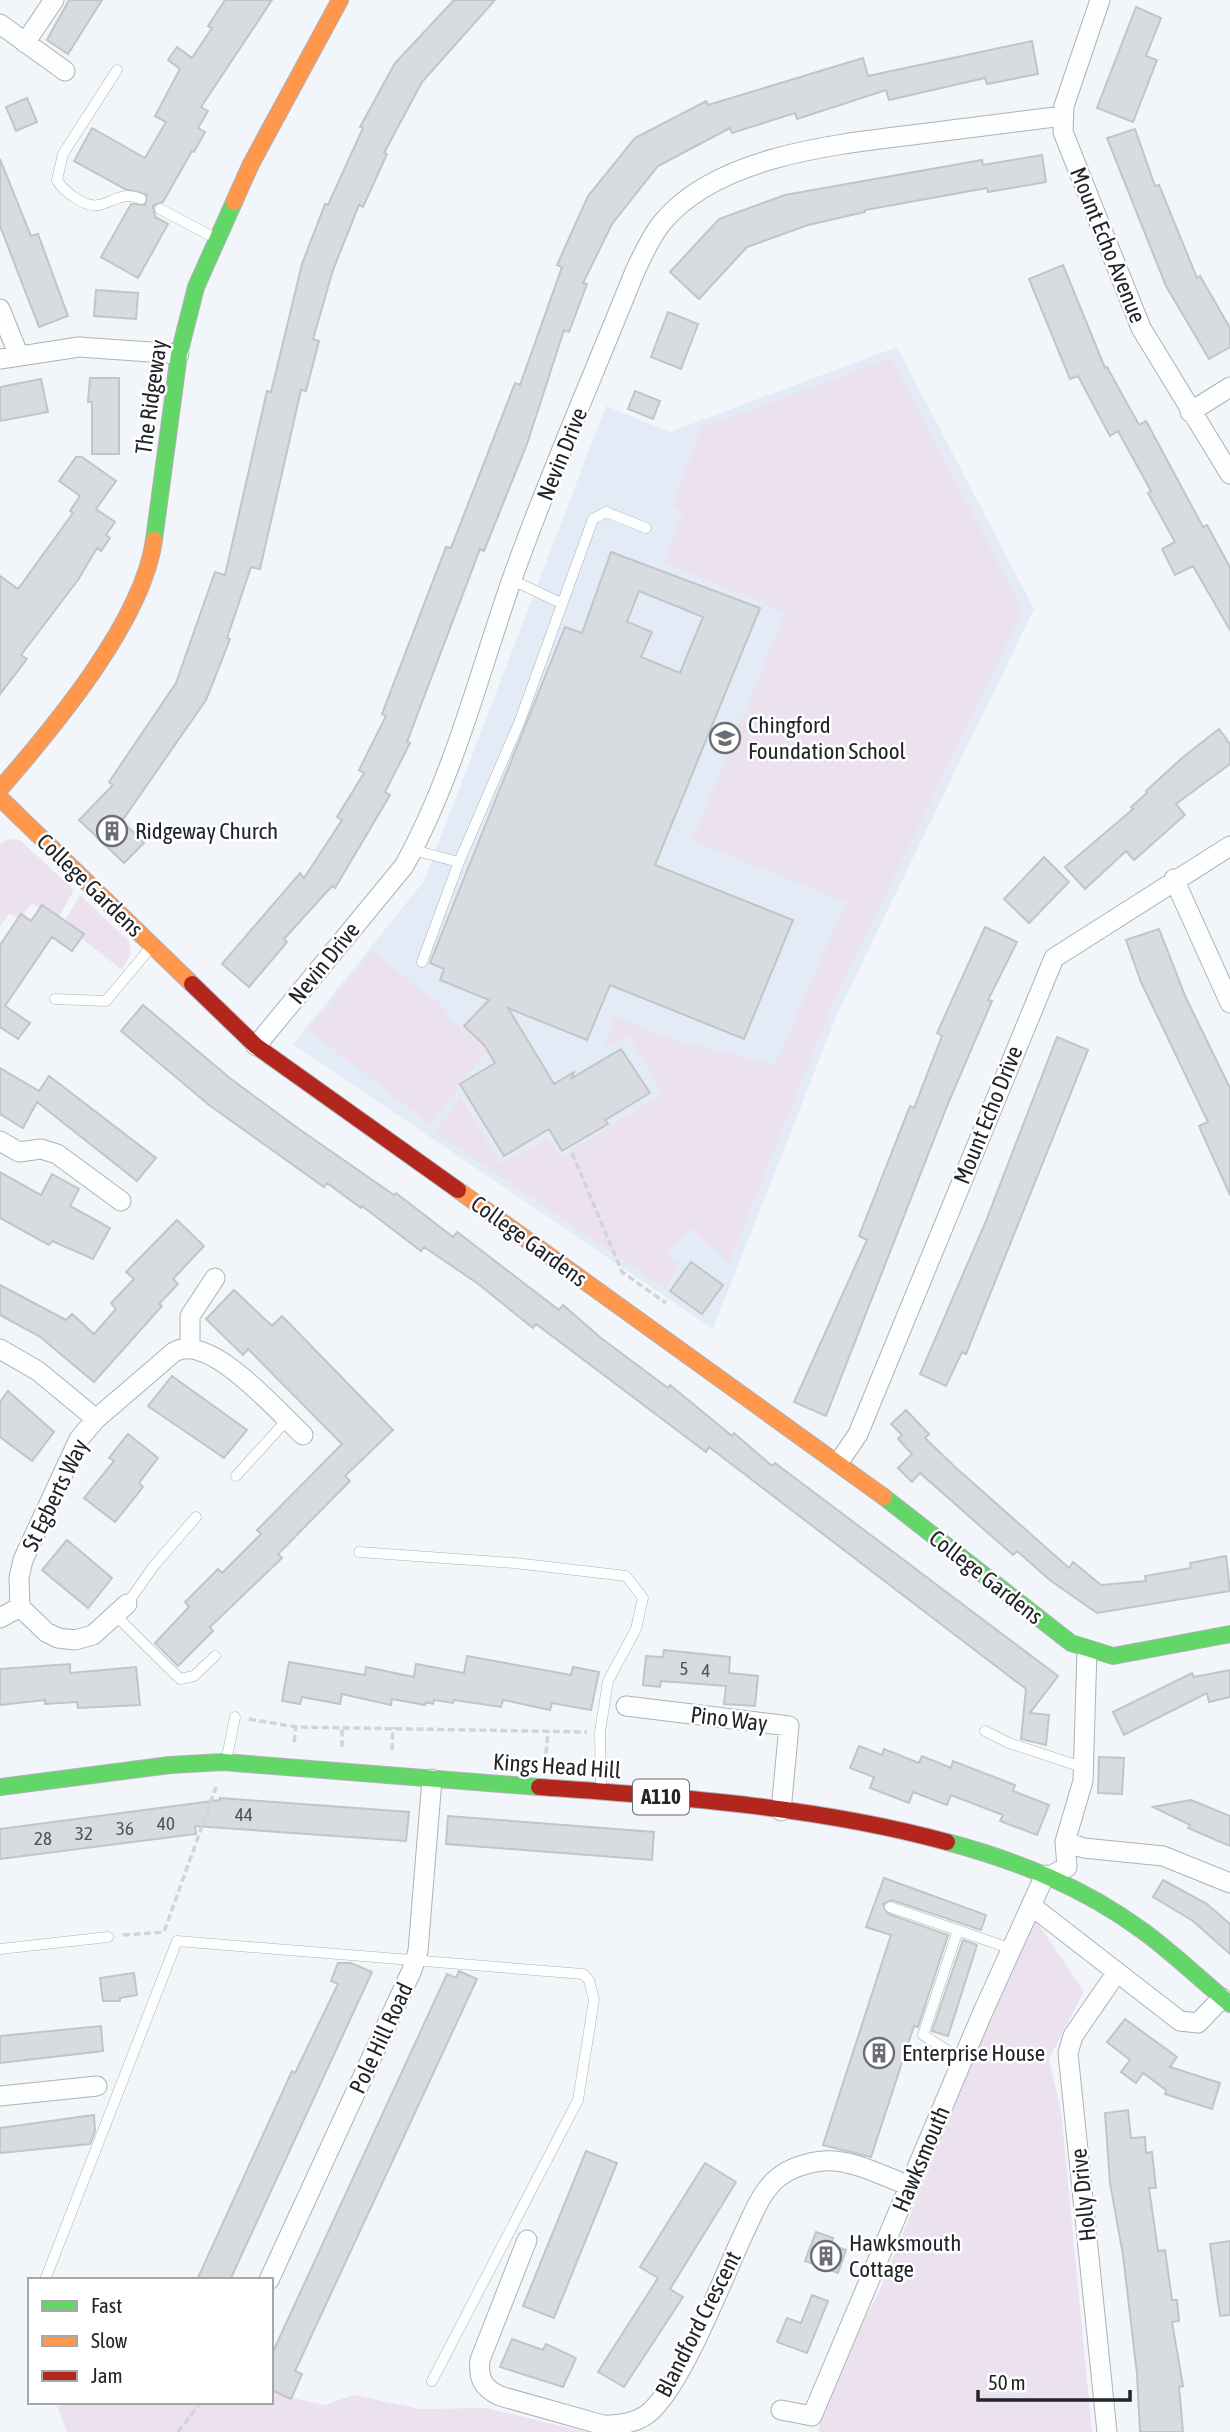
<svg xmlns="http://www.w3.org/2000/svg" width="1230" height="2432" font-family="'Asap Condensed',sans-serif">
<rect width="100%" height="100%" fill="#f2f5fa"/>
<path fill="#e3ebf7" d="M897,347L1034,609L838,1012L713,1329L293,1044L424,881L606,406L670,432Z"/>
<path fill="#ece2ef" d="M891,358L1023,610L832,1006L729,1264L691,1228L666,1255L679,1264L666,1289L435,1132L461,1097L501,1164L547,1138L561,1157L662,1093L629,1036L603,1051L615,1016L674,1040L775,1065L846,902L692,841L785,613L664,562L683,512L673,506L701,428Z
M7,839L20,840L74,890L57,921L32,903L20,919L9,914L0,926V844Z
M80,895L129,941L131,953L122,970L63,924Z
M372,951L448,1011L445,1015L488,1050L430,1124L308,1030Z
M1036,1921L1084,1991L1049,2059L1061,2111L1092,2432H818L828,2384L880,2290L980,2043Z
M271,2393L324,2405L354,2395L420,2409L486,2408L587,2432H67L57,2406L84,2402H271Z"/>
<path fill="#d8dce0" stroke="#c1c5c8" stroke-width="2" fill-rule="evenodd" d="M69,0H102L68,54L47,40Z
M225,0H272L201,107L208,111L198,128L205,132L194,152L192,151L163,202L153,206L155,217L168,224L138,278L101,257L131,204L145,205L147,195L125,189L74,161L92,128L145,158L166,122L155,116L180,69L168,60L177,47L192,58L212,28L208,26Z
M454,0H495L422,82L384,153L387,154L363,207L359,205L333,270L313,339L319,341L306,391L301,390L260,569L251,567L227,638L230,639L206,700L122,821L144,843L124,863L79,820L113,785L109,782L176,683L215,572L225,575L267,391L271,392L302,264L325,204L328,205L363,128L360,127L395,63Z
M1136,7L1161,18L1146,56L1157,60L1133,122L1097,108Z
M1032,41L1038,74L987,84L985,78L889,100L886,90L797,119L795,113L732,133L730,128L658,166L612,224L583,283L587,284L569,332L564,330L527,444L484,551L480,549L407,742L410,743L385,792L390,795L335,888L332,886L284,939L287,942L249,987L222,964L300,873L304,878L342,820L337,817L364,773L359,770L386,716L382,714L446,547L451,548L515,383L520,385L562,267L557,265L588,196L635,138L706,101L708,105L863,58L868,76Z
M27,98L37,122L16,131L6,107Z
M1135,129L1155,186L1159,185L1197,278L1200,276L1230,328V347L1209,359L1166,286L1107,138Z
M1042,155L1046,182L988,192L987,188L865,210V212L808,225L747,247L699,299L670,272L719,219L785,195L982,160L983,165Z
M0,159L31,236L38,234L68,316L39,327L0,226Z
M1063,265L1105,368L1107,367L1139,425L1146,421L1203,527L1207,525L1230,567V630L1193,566L1175,575L1162,549L1175,542L1148,493L1151,491L1118,431L1110,436L1078,376L1070,379L1029,279Z
M96,290L138,293L136,319L94,316Z
M668,312L698,324L681,369L651,357Z
M90,378H119V454H92V402H88Z
M41,379L48,412L0,421V387Z
M635,391L660,401L653,419L628,409Z
M76,457H82L116,481L96,509L115,522L106,535L110,538L101,551L97,548L78,580L21,655L27,659L0,694V576L18,589L73,513L70,511L80,496L59,481Z
M611,552L760,608L655,865L793,920L744,1039L610,985L587,1040L508,1008L554,1084L574,1072L572,1078L621,1049L650,1093L605,1120L608,1124L562,1151L549,1129L504,1156L460,1084L495,1063L485,1046L464,1026L489,1000L440,980L444,969L430,963L565,627L582,633ZM639,591L703,617L680,673L641,657L652,632L627,622Z
M1219,729L1230,744V764L1176,804L1185,815L1134,860L1126,851L1085,889L1065,867L1133,809L1131,807L1147,793L1146,791L1182,758Z
M1044,857L1069,882L1029,923L1004,899Z
M42,905L84,934L72,951L52,937L5,1006L30,1023L18,1039L0,1027V945L21,914L31,921Z
M985,927L1017,942L988,1000L992,1001L947,1106L826,1416L794,1402L867,1240L859,1236L910,1106L914,1108L942,1036L937,1033Z
M1159,929L1186,998L1230,1088V1195L1199,1126L1208,1122L1141,982L1126,940Z
M143,1005L231,1079L299,1129L394,1195L396,1193L453,1237L457,1232L559,1310L563,1305L601,1338L668,1388L670,1385L732,1436L734,1433L772,1466L775,1463L1058,1676L1030,1713L1049,1715L1046,1745L1021,1739L1026,1689L709,1447L706,1452L536,1324L533,1328L477,1283L424,1247L421,1251L362,1206L361,1208L327,1183L324,1187L209,1105L121,1031Z
M1057,1037L1088,1050L966,1354L962,1352L946,1386L920,1374L986,1221Z
M0,1068L39,1091L49,1076L156,1158L137,1181L37,1102L23,1128L0,1114Z
M0,1172L41,1195L52,1174L79,1189L70,1206L110,1228L93,1259L52,1241L49,1245L0,1218Z
M177,1220L204,1246L173,1279L178,1284L159,1304L162,1306L94,1382L39,1336L0,1315V1285L66,1320L72,1314L94,1334L116,1309L111,1303L134,1279L126,1272Z
M691,1262L723,1285L702,1314L670,1291Z
M234,1290L272,1326L282,1316L393,1430L345,1476L350,1481L278,1554L282,1558L210,1627L213,1631L178,1666L155,1643L189,1607L185,1602L218,1569L222,1573L261,1534L257,1530L342,1444L248,1349L243,1355L206,1319Z
M172,1376L247,1430L224,1458L148,1406Z
M8,1391L54,1432L32,1461L0,1437V1402Z
M906,1410L929,1434L925,1438L955,1467L1069,1568L1073,1562L1101,1585L1146,1581L1145,1576L1191,1568L1190,1563L1226,1556L1230,1591L1097,1613L1051,1581L1017,1551L1013,1555L920,1473L912,1482L898,1468L912,1454L898,1439L902,1435L891,1424Z
M128,1434L158,1458L139,1483L143,1487L115,1522L84,1498L114,1461L109,1458Z
M67,1540L112,1578L88,1608L42,1570Z
M664,1650L730,1657L729,1673L758,1676L755,1706L724,1704L726,1686L661,1681L660,1687L643,1685L646,1656L663,1657Z
M467,1656L571,1675L573,1667L599,1672L591,1710L552,1703L550,1710L503,1700L501,1707L454,1700L453,1703L434,1700L433,1704L426,1702L425,1705L392,1699L391,1705L342,1694L340,1704L302,1697L300,1704L282,1701L289,1662L365,1675L366,1667L414,1677L416,1664L464,1673Z
M70,1664V1673L136,1667L140,1705L78,1708L77,1702L45,1704V1700L0,1705V1669Z
M1230,1670V1697L1209,1702L1207,1693L1124,1735L1113,1712L1192,1673L1194,1677Z
M859,1746L882,1755L884,1749L919,1763L922,1756L951,1768L953,1761L1015,1785L1013,1791L1049,1805L1037,1835L1000,1821L1003,1815L951,1795L947,1805L913,1792L909,1803L870,1788L874,1777L850,1768Z
M1099,1757L1124,1758L1122,1794L1098,1793Z
M220,1798L409,1812L406,1841L195,1826L196,1834L0,1859V1829L220,1800Z
M1191,1800L1230,1816V1846L1188,1828L1190,1825L1153,1807Z
M448,1816L654,1832L652,1860L446,1844Z
M884,1878L986,1915L981,1930L892,1900L883,1904L888,1914L948,1935L918,2027L914,2026L871,2157L823,2145L891,1935L866,1927Z
M1163,1880L1207,1904L1230,1924V1954L1193,1921L1153,1897Z
M963,1940L977,1945L948,2036L932,2031Z
M338,1963H351L372,1972L230,2280H197L292,2071L295,2073L338,1984L331,1981Z
M459,1971L477,1979L295,2371L302,2374L291,2399L271,2390V2356L447,1974L456,1978Z
M134,1973L137,1995L120,1998V2001H103L100,1978Z
M1125,2019L1177,2057L1170,2067L1220,2083L1212,2109L1165,2094L1166,2090L1143,2073L1136,2083L1121,2072L1130,2060L1107,2042Z
M101,2026L103,2051L0,2063V2036Z
M1128,2110L1131,2138L1145,2137L1146,2153L1152,2152L1156,2188H1149L1158,2251L1165,2250L1172,2300H1177L1179,2321L1172,2322L1183,2386L1179,2387L1183,2432H1140L1137,2374L1123,2255L1110,2183L1105,2113Z
M94,2115L95,2131L90,2144L0,2153V2128Z
M586,2151L617,2163L554,2318L523,2306Z
M705,2163L736,2182L670,2289L683,2297L624,2387L598,2372L658,2278L640,2267Z
M816,2232L833,2238L831,2245L846,2250L838,2273L805,2261Z
M1230,2241V2315L1220,2316L1210,2244Z
M812,2295L828,2301L807,2353L777,2342L787,2318L801,2323Z
M512,2339L543,2350L546,2344L576,2358L563,2387L500,2367Z"/>
<g fill="none" stroke-linecap="round" stroke-linejoin="round">
<g stroke="#aeb1b5" stroke-width="11">
<path id="lane" d="M117,70L63,154L57,180C63,191 85,208 99,205C115,201 123,191 141,199
M160,209L215,238
M512,580L561,603
M413,850L459,862
M422,962L459,862L519,723L593,519L606,512L646,528
M55,999L106,1001L152,946
M236,1476L287,1420
M359,1552L515,1563L626,1576L643,1598L636,1629L608,1681L600,1732L601,1788
M127,1604L153,1567L196,1517
M116,1616L180,1679L194,1676L215,1656
M985,1731L1009,1743L1082,1767
M227,1757L235,1717
M890,1907L1012,1949
M958,1930L923,2035L948,2051L960,2064
M0,1949L108,1937
M45,2280L177,1941L583,1974L589,1980L594,2000L578,2100L432,2381"/>
</g>
<g stroke="#aeb1b5" stroke-width="21">
<path id="street" d="M1100,0L1064,106L1063,132L1141,328L1230,474
M0,24L65,71
M25,43L54,0
M0,309L19,356
M0,359L79,347L179,354
M1190,412L1230,387
M1174,879L1230,1003
M256,1046L404,866C453,778 478,677 511,582C548,477 594,374 635,271C643,255 650,238 661,224C716,155 839,144 920,134C968,128 1015,122 1063,116
M0,1141L19,1152L41,1149L57,1154L121,1201
M190,1348V1316L215,1278
M0,1349L38,1371L96,1419
M839,1462L858,1434L1054,958L1230,846
M127,1604L93,1635L75,1640L58,1638L46,1632L20,1607L19,1578L23,1560L79,1439L96,1419L174,1352C210,1332 278,1412 303,1435
M0,1618L20,1607
M626,1706L789,1726L781,1811
M1065,1842L1084,1848L1163,1856L1230,1883
M1050,1876L1067,1867L1065,1842L1083,1781L1087,1650
M1033,1907L1180,2021L1198,2023L1222,1998
M0,2096L97,2086
M527,2240L480,2360C478,2379 483,2388 500,2396L603,2425C621,2425 639,2423 652,2410C685,2378 722,2280 743,2235C752,2217 761,2190 779,2177C790,2168 809,2162 823,2161C850,2158 885,2177 910,2186
M269,2280L412,1970L418,1951L432,1779
M781,2410L812,2416L982,2014L1045,1875
M1107,2432L1068,2053L1073,2036L1117,1972"/>
</g>
<g stroke="#aeb1b5" stroke-width="18">
<path id="fast" d="M154,540L179,354L196,287L234,202
M884,1497L1071,1643L1113,1656L1230,1634
M0,1787L170,1765L223,1762L539,1787
M947,1842C1018,1861 1083,1887 1143,1931C1173,1953 1201,1980 1230,2004"/>
</g>
<g stroke="#aeb1b5" stroke-width="18">
<path id="slow" d="M234,202L251,164L340,0
M0,789C53,728 143,621 154,540
M0,798L192,984
M458,1190L884,1497"/>
</g>
<g stroke="#aeb1b5" stroke-width="18">
<path id="jam" d="M192,984L256,1046L458,1190
M539,1787C675,1797 815,1806 947,1842"/>
</g>
<path stroke="#d3d4d5" stroke-width="3.5" stroke-dasharray="7 3.5" stroke-linecap="butt" d="M572,1153L622,1272L666,1303
M249,1719L296,1727L587,1732
M294,1742L296,1727
M342,1747V1728
M392,1750L393,1727
M545,1764L548,1732
M123,1935L164,1932L216,1787
M178,2432L201,2402"/>
<use href="#lane" stroke="#fdfefe" stroke-width="10"/>
<use href="#street" stroke="#fdfefe" stroke-width="19"/>
<use href="#fast" stroke="#63d668" stroke-width="16"/>
<use href="#slow" stroke="#ff974d" stroke-width="16"/>
<use href="#jam" stroke="#b3261e" stroke-width="16"/>
</g>
<defs>
<g id="school-ring" transform="scale(1.575)"><circle r="9.5" fill="#fff" stroke="#6a6d72" stroke-width="1.5"/><path d="M0-5L7-2L0 1L-7-2ZM-4 1L0 2.5L4 1V4Q0 6-4 4Z" fill="#6a6d72"/></g>
<g id="building-ring" transform="scale(1.575)"><circle r="9.5" fill="#fff" stroke="#6a6d72" stroke-width="1.5"/><path d="M-4-6H4V6H1V3H-1V6H-4ZM-2.5-4.3h1.7v1.8h-1.7ZM.8-4.3h1.7v1.8H.8ZM-2.5-1h1.7V.8h-1.7ZM.8-1h1.7V.8H.8Z" fill="#6a6d72"/></g>
</defs>
<g fill-rule="evenodd">
<use href="#school-ring" x="725" y="738"/>
<use href="#building-ring" x="112" y="831"/>
<use href="#building-ring" x="879" y="2053"/>
<use href="#building-ring" x="826" y="2256"/>
</g>
<g text-anchor="middle" stroke-width="5" stroke-linejoin="round" paint-order="stroke">
<g font-size="19" fill="#4f5256">
<text x="684" y="1675">5</text>
<text x="706" y="1677">4</text>
<text x="244" y="1821">44</text>
<text x="166" y="1830">40</text>
<text x="125" y="1835">36</text>
<text x="84" y="1840">32</text>
<text x="43" y="1845">28</text>
</g>
<rect fill="#fff" stroke="#646668" stroke-width="2" x="633" y="1779.5" width="56" height="35" rx="5"/>
<g font-size="21" font-weight="bold" fill="#212428">
<text x="661" y="1804">A110</text>
</g>
<g font-size="23" fill="#212428" stroke="#fff">
<text transform="translate(1108 245) rotate(68)" y="8">Mount Echo Avenue</text>
<text transform="translate(151 397) rotate(-82)" y="8">The Ridgeway</text>
<text transform="translate(562 454) rotate(-68)" y="8">Nevin Drive</text>
<text transform="translate(90 885) rotate(44)" y="8">College Gardens</text>
<text transform="translate(324 963) rotate(-51)" y="8">Nevin Drive</text>
<text transform="translate(988 1115) rotate(-68)" y="8">Mount Echo Drive</text>
<text transform="translate(529 1241) rotate(36)" y="8">College Gardens</text>
<text transform="translate(55 1495) rotate(-64)" y="8">St Egberts Way</text>
<text transform="translate(986 1577) rotate(38)" y="8">College Gardens</text>
<text transform="translate(729 1719) rotate(7)" y="8">Pino Way</text>
<text transform="translate(557 1766) rotate(4)" y="8">Kings Head Hill</text>
<text transform="translate(381 2038) rotate(-65)" y="8">Pole Hill Road</text>
<text transform="translate(921 2159) rotate(-67)" y="8">Hawksmouth</text>
<text transform="translate(1083 2195) rotate(-96)" y="8">Holly Drive</text>
<text transform="translate(698 2324) rotate(-63)" y="8">Blandford Crescent</text>
</g>
<g font-size="23" fill="#212428" stroke="#fff" text-anchor="start">
<text x="748" y="733">Chingford<tspan x="748" dy="26">Foundation School</tspan></text>
<text x="135" y="839">Ridgeway Church</text>
<text x="902" y="2061">Enterprise House</text>
<text x="849" y="2251">Hawksmouth<tspan x="849" dy="26">Cottage</tspan></text>
</g>
</g>
<rect x="28" y="2278" width="245" height="126" fill="#ffffff" stroke="#a6a7a9" stroke-width="2"/>
<rect x="42" y="2301" width="35" height="10" fill="#63d668" stroke="#a6a7a9" stroke-width="2"/>
<text x="91" y="2313" font-size="21" fill="#212428">Fast</text>
<rect x="42" y="2336" width="35" height="10" fill="#ff974d" stroke="#a6a7a9" stroke-width="2"/>
<text x="91" y="2348" font-size="21" fill="#212428">Slow</text>
<rect x="42" y="2371" width="35" height="10" fill="#b3261e" stroke="#a6a7a9" stroke-width="2"/>
<text x="91" y="2383" font-size="21" fill="#212428">Jam</text>
<path d="M978 2390v10h152v-10" fill="none" stroke="#212428" stroke-width="3.5"/>
<text x="988" y="2390" font-size="21" fill="#212428" stroke="#ffffff" stroke-width="5" paint-order="stroke">50 m</text>
</svg>
